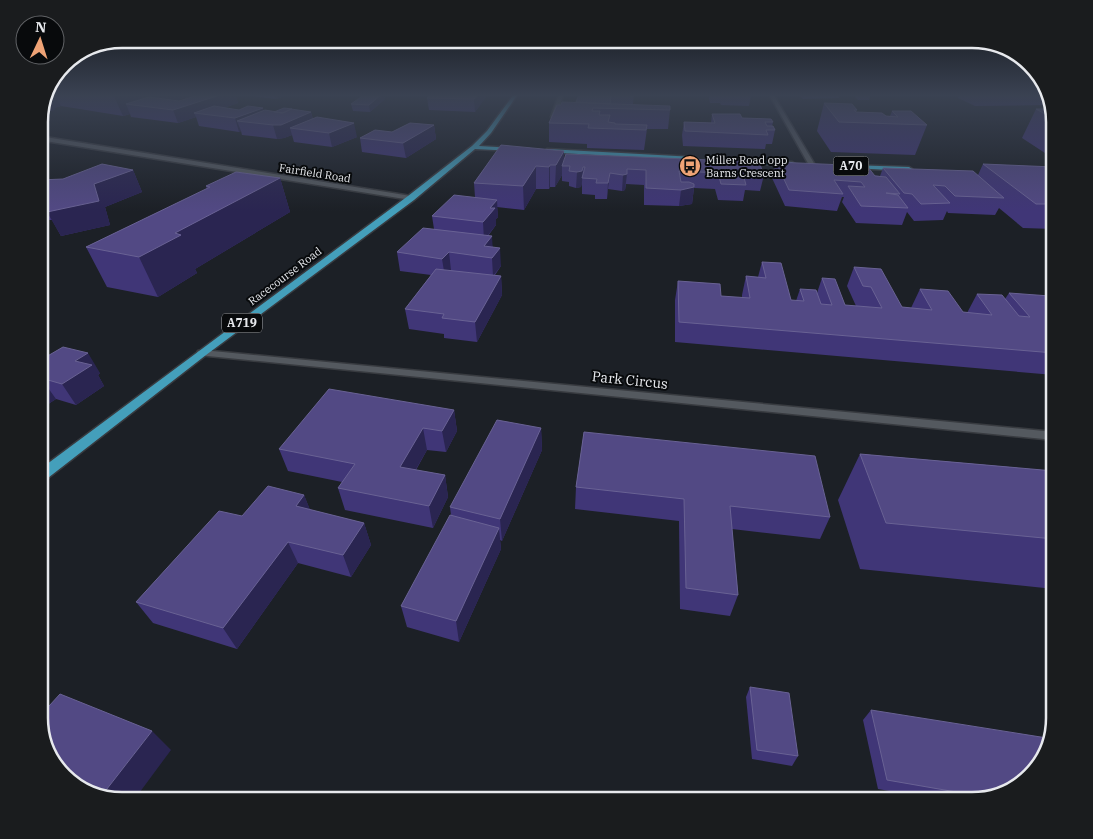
<svg xmlns="http://www.w3.org/2000/svg" width="1093" height="839" font-family="'IBM Plex Serif',serif">
<rect width="100%" height="100%" fill="#1c2026"/>
<g fill="none" stroke-linecap="round" stroke-linejoin="round">
<g stroke="#383b40" stroke-width="3">
<path id="street" d="M559,94H563L557,117L554,119L551,117Z
M769,94H773L815,165L814,166L809,165Z
M39,136L411,196L415,198L411,200L39,140Z
M202,350L1054,432V440L198,355L197,353L198,351Z"/>
</g>
<g stroke="#383b40" stroke-width="3">
<path id="primary" d="M514,94H518L491,133L479,146L515,148L517,151L475,149L414,200L206,355L44,481L39,482V470L408,196L472,146L487,131Z
M547,149L695,157L698,159L695,161L545,152Z
M742,160L792,162L795,164L792,166L740,163L739,162Z
M850,165L909,167L912,169L909,171L852,168L849,166Z"/>
</g>
<use href="#street" fill="#54595f" fill-rule="evenodd"/>
<use href="#primary" fill="#449fbb" fill-rule="evenodd"/>
</g>
<path fill="#403677" d="M50,94H195V95L176,100L179,101L201,94H235L238,103L224,108L239,110L263,108V111L274,112L292,110L311,112L313,119L357,137L332,147L294,142L292,135L284,138L277,139L242,135L241,131L239,132L199,126L196,117L178,123L131,117L130,114L123,116L61,106L54,108L55,110Z
M253,94H291L276,99L253,96Z
M488,94L475,112L429,110L427,98Z
M579,94H634L633,104L670,110L668,129H647L644,150L587,148V144L549,142V123L561,105L576,102Z
M709,94H751L749,106L721,105L720,103H710L709,99Z
M798,94H840L839,98L803,99Z
M856,94H871L869,100H858L855,97Z
M959,94H1048L1049,100L1047,105L975,106L958,98Z
M385,99L370,112L353,111L351,104Z
M824,103L857,110L856,112L886,116H890L892,111L927,125L915,155L831,152L817,131Z
M1036,109H1051L1054,122V154L1045,153L1022,138Z
M712,114L773,122L772,126L775,130L772,144H766L765,149L683,146L682,135L684,122L711,123Z
M434,125L436,139L406,158L362,152L360,138Z
M501,145L564,160L764,175L760,191L745,190L743,201L718,200L715,189L694,188L692,204L679,206L644,205V185L626,184L625,190L622,191L608,189L607,199H595V195L582,194V182L581,187L576,188L569,186V182L562,181V175L555,187H550L549,189H536L524,210L497,207L498,217L496,219V225L488,236L501,266L495,275L501,276L502,295L477,342L444,338V334L409,329L405,309L431,275L400,271L397,252L434,229L432,216L475,197L474,183Z
M776,162L880,176L883,168L978,175L983,164L1054,167V229L1023,228L999,208L995,215L948,213L947,211L943,220L914,221L907,212L902,225L856,223L842,202L844,197H842L837,211L785,206L772,178Z
M133,170L142,192L105,207L110,225L61,236L52,220H39V180L63,179Z
M280,178L290,212L195,269L197,273L158,297L107,287L86,247L207,189L206,186Z
M762,262L791,300L796,301L800,289L817,293L822,278L845,305L864,307L856,306L847,286L854,267L902,307L911,308L920,289L963,312L967,313L977,294L1005,299L1009,293L1054,301V375L675,342V300L678,281L721,296L742,298V295L746,276L758,277Z
M39,361L100,373L98,375L104,386L76,405L56,399L39,410Z
M454,410L457,431L446,452L427,450L416,470L445,475L448,497L433,528L345,510L338,488L342,482L288,471L279,449Z
M541,428L542,450L502,541L500,540L501,549L459,642L407,627L401,606L451,515L450,507Z
M584,432L830,517L820,539L732,529L738,595L730,616L680,609L679,521L575,509L576,487Z
M860,454L1054,471V589L860,569L838,500Z
M304,495L310,510L364,523L371,545L351,577L298,563L237,649L153,623L136,602L242,516Z
M750,687L798,756L792,766L752,759L746,697Z
M871,710L1008,792L971,800H941L878,789L863,720Z"/>
<path fill="#2a2551" d="M50,94H55L61,106L54,108L55,110L41,113Z
M113,94H195V95L153,107L126,104L130,114L123,116Z
M223,94H235L238,103L205,114L194,113L196,117L178,123L173,110Z
M274,94H291L276,99Z
M382,94H384L385,99L370,112L369,105Z
M478,94H488L475,112L474,99Z
M263,108L266,121H237L241,131L239,132L235,118Z
M311,112L314,125L290,128L292,135L284,138L277,139L273,125Z
M354,123L357,137L332,147L329,133Z
M434,125L436,139L406,158L403,143Z
M564,151V166H562V175L555,187L556,165Z
M550,165V187L549,189V167Z
M536,166V189L524,210L523,186Z
M583,167L582,182L581,187L576,188L577,172Z
M133,170L142,192L105,207L110,225L61,236L47,212L94,184Z
M610,173L608,189L607,199L608,183Z
M627,174L625,190L622,191L623,175Z
M280,178L290,212L195,269L197,273L158,297L139,257L175,233Z
M694,187L692,204L679,206L681,190Z
M497,200L498,217L496,219V225L484,240L483,222L490,208Z
M492,236L493,254L484,246Z
M500,248L501,266L493,276L492,258Z
M449,252L451,270L445,277L442,259Z
M501,276L502,295L477,342L475,322Z
M88,353L100,373L98,375L104,386L76,405L62,384L75,361Z
M41,378L56,399L39,410V379Z
M454,410L457,431L446,452L442,431Z
M423,428L427,450L405,488L400,467Z
M541,428L542,450L502,541L500,519Z
M445,475L448,497L433,528L429,506Z
M304,495L313,517L296,506Z
M364,523L371,545L351,577L343,555Z
M499,528L501,549L459,642L456,621Z
M288,542L298,563L237,649L223,628Z
M152,731L171,750L134,800H122L103,794Z"/>
<path fill="#524984" stroke="#696294" d="M201,94H223L173,110L126,104L149,97L179,101Z
M365,94H382L369,105L351,104Z
M431,94H478L474,99L427,98Z
M579,94H634V96L611,95L610,104L576,102Z
M562,102L670,106V110L593,108L592,111H600L599,115H610L608,122L615,123V124L647,125L646,130L588,128L589,124L549,123L557,105H561Z
M824,103L852,104L857,110H854L856,112L882,113L886,116L898,117L892,111H911L927,125L839,122Z
M214,106L239,110L248,106L263,108L235,118L194,113Z
M284,108L292,109L282,113L274,112Z
M291,109L311,112L281,125H273L237,121L265,110L283,113Z
M1036,109H1051L1054,119Z
M712,114H740L742,118L771,119L773,122H765L767,126H773L775,130H766L768,135L685,131L684,122L715,123Z
M317,117L354,123L329,133L290,128Z
M410,123L434,125L403,143L360,138L375,130L392,132Z
M501,145L564,151L556,165H550L549,167L536,166L523,186L474,183Z
M566,154L759,162L764,175L743,174L746,185L721,184L718,173L679,171L681,182H689L694,184V187L681,190L646,188V170L627,169V174L623,175L610,173L608,183H596L597,179L582,178L585,167H583L582,171L577,172L569,171L570,166H562Z
M776,162L867,166L875,176L886,177L900,194L886,193L898,195L908,208L861,206L848,186L865,187L861,182L834,180L843,194L789,190Z
M102,164L133,170L94,184L99,201L47,212L40,196H39V180L63,179Z
M983,164L1054,167V204H1036Z
M883,168L973,171L1004,198L955,196L945,186L933,185L950,203L921,204L912,194L904,193Z
M236,172L280,178L175,233L181,235L139,257L86,247L210,187L206,186Z
M454,195L497,200L490,208H495L483,222L432,216Z
M423,228L492,236L484,246L500,248L492,258L449,252L442,259L397,252Z
M762,262L781,263L791,300L804,301L800,289L816,290L821,304L832,305L822,278L835,279L845,305L882,308L871,287L863,286L854,267L881,269L902,307L932,310L920,289L948,291L963,312L992,315L977,294L1002,295L1019,316L1030,317L1009,293L1050,296L1054,301V353L679,322L678,281L720,284L721,296L750,298L746,276L766,278Z
M436,269L501,276L475,322L442,318L444,314L405,309Z
M63,347L88,353L75,361L92,365L62,384L41,378L39,379V361Z
M329,389L454,410L442,431L423,428L400,467L445,475L429,506L338,488L355,464L279,449Z
M497,420L541,428L500,519L450,507Z
M584,432L815,456L830,517L730,506L738,595L686,588L684,499L576,487Z
M860,454L1054,471V539L886,523Z
M268,486L304,495L296,506L364,523L343,555L288,542L223,628L136,602L219,511L242,516Z
M450,515L499,528L456,621L401,606Z
M750,687L789,693L798,756L757,750Z
M60,694L152,731L103,794L71,783L47,754L39,722V717Z
M871,710L1047,738L1037,768L1008,792L985,797L887,780Z"/>
<linearGradient id="sky" x2="0" y2="1"><stop stop-color="#0f1215"/><stop offset="0.45" stop-color="#3a4252"/><stop offset="1" stop-color="#3a4252" stop-opacity="0"/></linearGradient>
<rect width="1093" height="211" fill="url(#sky)"/>
<defs>
<g id="bus-disc" transform="scale(1.125)"><circle r="9.5" fill="#efa376" stroke="#080a0c"/><path d="M-5-6H5V4H4V6H2V4H-2V6H-4V4H-5ZM-3.5-4V0h7V-4ZM-3.5 1.2v1.5H-2V1.2ZM2 1.2v1.5H3.5V1.2Z" fill="#111"/></g>
</defs>
<g fill-rule="evenodd">
<use href="#bus-disc" x="690" y="166"/>
</g>
<g text-anchor="middle" stroke-width="4" stroke-linejoin="round" paint-order="stroke">
<g font-size="11" fill="#e7e9ed" stroke="#080a0c" text-anchor="start">
<text x="706" y="164">Miller Road opp<tspan x="706" dy="13">Barns Crescent</tspan></text>
</g>
<g font-size="11" fill="#e7e9ed" stroke="#080a0c">
<text transform="translate(315 173) rotate(9)" y="4">Fairfield Road</text>
<text transform="translate(285 276) rotate(-37)" y="4">Racecourse Road</text>
</g>
<g fill="#080a0c" stroke="#a4a6aa" stroke-width="1">
<rect x="833.5" y="156.5" width="35" height="19" rx="4"/>
<rect x="222" y="313.5" width="40" height="19" rx="4"/>
</g>
<g font-size="12" font-weight="bold" fill="#e7e9ed">
<text x="851" y="170">A70</text>
<text x="242" y="327">A719</text>
</g>
<g font-size="14" fill="#e7e9ed" stroke="#080a0c">
<text transform="translate(630 380) rotate(6)" y="5">Park Circus</text>
</g>
</g>
<path d="M0 0H1093V839H0ZM122 48H972A74 74 0 0 1 1046 122V718A74 74 0 0 1 972 792H122A74 74 0 0 1 48 718V122A74 74 0 0 1 122 48Z" fill="#1a1c1e" fill-rule="evenodd"/>
<path fill="none" stroke="#e7e9ed" stroke-width="2.5" d="M122 48H972A74 74 0 0 1 1046 122V718A74 74 0 0 1 972 792H122A74 74 0 0 1 48 718V122A74 74 0 0 1 122 48Z"/>
<g transform="translate(40 40) rotate(4)"><circle r="24" fill="#080a0c" stroke="#616366"/>
<path d="M0-4L9 19L0 12L-9 19Z" fill="#efa376"/>
<text y="-8" font-size="14" font-weight="bold" text-anchor="middle" fill="#e7e9ed">N</text>
</g>
</svg>
